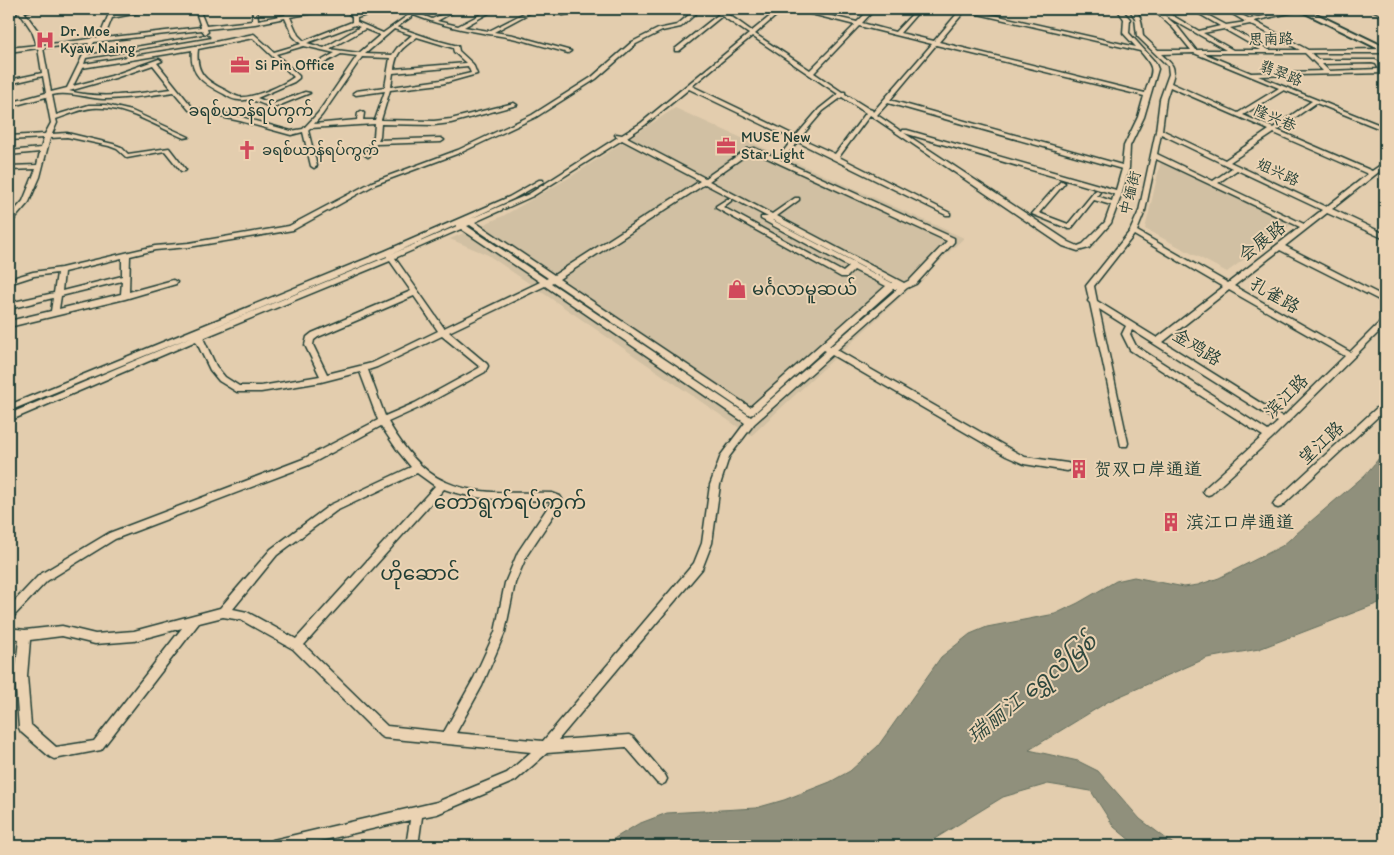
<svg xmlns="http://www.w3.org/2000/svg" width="1394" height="855" font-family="Itim,'LXGW WenKai TC','Noto Sans Myanmar',sans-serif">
<rect width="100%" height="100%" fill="#e3cdae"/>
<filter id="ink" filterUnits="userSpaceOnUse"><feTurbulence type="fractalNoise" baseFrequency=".02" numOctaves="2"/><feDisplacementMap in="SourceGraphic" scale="10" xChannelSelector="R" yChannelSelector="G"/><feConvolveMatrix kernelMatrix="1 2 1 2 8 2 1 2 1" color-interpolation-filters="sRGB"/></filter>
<g filter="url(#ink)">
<path fill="#d1c0a3" d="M675,108L964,238L751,436L488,255L450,239L503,216L572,176Z
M1161,161L1292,224L1227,272L1145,229Z"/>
<path fill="#90907b" stroke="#636f5f" d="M1385,451V598L1379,603L1259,649L1207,658L1109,701L1029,750L1078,761L1098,771L1140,819L1176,846H1137L1114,827L1091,791L1048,784L1003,797L923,846H602L638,824L667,813L756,808L784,800L830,782L850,771L878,746L941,657L970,634L987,627L1055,614L1078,603L1116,581L1134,577L1184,587L1198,585L1219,578L1282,546L1365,475Z"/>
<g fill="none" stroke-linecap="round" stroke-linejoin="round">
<g stroke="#1f3d34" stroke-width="3">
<path id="minor" d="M19,9H22L38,31L42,45L90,39L93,37L99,38L111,9H115L113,15L149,9H158L112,18L104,38L201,27L195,9H199L206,26L252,21L253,9H257L258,20L285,15L288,9H292L290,14L323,9H332L330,10L290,17L298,35L304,41L352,22V17L345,9H349L355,15L377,9H384L357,18V22L383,33L410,14L401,9H407L413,11L417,9H422L417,13L432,19L454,9H459L437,21L458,26L491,9H496L464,27L489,31L532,9H537L494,32L513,35L571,51L568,53C549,48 531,42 512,38C478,32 446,28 414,15L397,27L435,40L458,46L459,51L473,64L477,74L441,84L390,90L381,120L434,121L451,119L514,103L517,105L451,123L434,125L381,124L380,136L378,140L441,138L444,140L441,142L376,144L371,155L368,157L365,155L374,136L375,124L310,128L308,130L317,166L314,168L311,166L303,132L291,135L240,121L189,110L174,92C151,95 127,99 103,99C86,98 68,91 52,95L56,115L89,105H106L132,111L189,137L184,138C155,126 126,106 93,108C81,109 68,115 56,119L57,123L52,134L67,133L113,144L121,147L128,154L169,148L186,170L185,171H181L165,151L127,158L117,149L109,146L67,137L50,138L40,177L29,202L11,223H9V217L23,201L36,169L9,170V166L37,165L40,152L9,155V151L41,148L44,138L9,140V136L45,134L51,123L46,97L9,107V103L46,93L43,76L9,84V80L42,73L38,48L9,52V48L37,45L32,31L18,10ZM285,18L293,36L301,44L274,52L254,34L195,46L84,64L86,58L209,37L206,35L88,55L94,42L202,30L205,34L208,32L207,29L255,24ZM355,25L360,27L324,48L307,43ZM365,29L380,35L359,53L329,49ZM394,29L412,35L397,48L392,55L365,54ZM417,37L453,48L454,52L466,63L394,69C397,50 402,49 417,37ZM253,38L294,77C284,85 252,99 239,97C235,96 230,93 225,90C206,81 195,73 198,49ZM89,43L67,88L51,92L43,48ZM304,46L335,53L317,63V65L319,66L341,54L357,56L318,113L303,129L291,131L241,117L193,108L157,63L162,61L159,59L111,76L73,86L82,68L192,50C189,75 204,84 224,94C229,97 233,100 239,100C243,101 247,99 250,100C258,101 266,106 273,108L310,93L305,92L273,104L257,98L294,82L299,78V76L276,54ZM362,57L390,58L385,87L356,91L353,93L356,95L385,91L375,120H363L364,113L361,111L358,113L357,120L314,124L322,115ZM153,65L172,89C138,93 102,100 69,91L115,78ZM468,66L471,73L441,80L391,87L393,73Z
M541,9C549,9 557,13 565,12C576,12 586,8 597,9L563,15Z
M696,9H701L681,27L662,31L636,44L596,79L536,117L462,152L376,184L293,230L189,247L155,250L130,256L129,292L173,280L177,282L176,284L125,299L9,327V321L51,311L53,298L9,309V303L54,293L57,273L34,276L9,284V279L33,272L61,268L155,246L189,243L289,226L372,182L458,150L532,115L592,77L632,42L658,29L677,25ZM122,258V276L62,291L64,272ZM122,281L121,294L59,309L61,296Z
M713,9C724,9 741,24 752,31L779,9H784L755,34L810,70L855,25L795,10V9H802L857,22L870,9H875L862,23L895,32L917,9H921L900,33L934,41L961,9H968L1136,47L1123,33L1124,19L1117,9H1121L1130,19L1129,33L1155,62L1158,69L1144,117L1130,146L1129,168L1122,193L1111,223L1089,248L1078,251L1063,246L870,115L839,157L950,213V215H946L798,142L786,155H782V153L793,139L689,89L645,125L627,137L705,178L747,149L755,148L954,238V242L916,284L907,288L837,350L1012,450L1025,457L1067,463L1070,464L1072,467L1070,470L1067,471L1024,464L1006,456L832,355L754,424L729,457L720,485L712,543L702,569L558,740L629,735L633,737L665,775L667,779L665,783L661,785L657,783L626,747L547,753L515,781L437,814L422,817L418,846H406L410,820L299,846H267L269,842L273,840L437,802L507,773L531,752L384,738L380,736L293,649L241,620L223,617L199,623L101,750L54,759L50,757L21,732L19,728L15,676L19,639L9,638V628L25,630L62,626L95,634L134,631L220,608L271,549L330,505L411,467L398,451L381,426L309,465L115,539L47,581L13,617L9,619V607L39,575L109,533L303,459L378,420L360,372L321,382L261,392H237L219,381L210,370L196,341L9,421V414L193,336L9,411V405L385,251L509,197L539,180H543V182L513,199L470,219L529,194L618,137L615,135L616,134L622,135L641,123L749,34L722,16L679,51H675V49L719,14ZM965,11L1140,51C1157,71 1152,69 1145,93L939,42ZM859,26L932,44L873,112L872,110L869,109L845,94V92H842L814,73ZM752,36L838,94L819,109L796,136L692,86ZM936,45L1144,96L1138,117L1124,146L1122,165L890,100ZM842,97L866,113L835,154L800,138L823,111ZM888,103L1122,169L1116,190L907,130H903L902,132L877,115ZM904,133L1114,194L1112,201L1097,196L1100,192L1097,190L1095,191L1068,224L1039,213L1064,184L1065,183L1062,181L1060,182L1032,214L1069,229H1071L1094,200L1111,205L1105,222L1083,244L1078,246L1069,242ZM622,140L700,181L554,275L475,222L533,196ZM752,151L947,241L910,280L904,283L777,216L799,200V198H795L772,214L709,181ZM705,184L768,217H761V219L849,267L843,272L723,207L731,201V199H727L716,206V208L841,277H847L854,270L886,286L750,407L559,279ZM772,220H773L893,283H892ZM456,225L457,226L392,254ZM470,225L548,278L546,279L467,226ZM461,229L540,282L444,328L395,258ZM387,256V257L200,333ZM390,261L411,291L312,333L307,337L305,345L320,376L261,386H239L225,377L216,366L203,338ZM553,282L750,415L753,414L824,350L826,351L751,417L551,283ZM545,286L745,423L721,455L710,485L702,543L694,563L543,741L456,733L482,686L505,632L515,583L527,555L559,507L562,499L560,496L552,493C519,492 476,496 446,482C420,471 402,445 388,422L421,407L485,372L488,366L487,364L449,332ZM893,289H897L831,346H829ZM414,296L438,331L372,363L327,374L313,345L314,340L318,337ZM442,336L480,367L479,368L415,403L385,416L368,370L377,367ZM417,473L435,486L296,639L247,612L233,609L277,555L336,511ZM444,489C479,502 515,499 552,501L518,552L505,583L495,632L474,678L444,732L387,726L304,645ZM182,628L94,741L56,747L31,725L27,676L30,640L62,636L95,644L134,641Z
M1129,9H1134C1142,16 1142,25 1143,36L1158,50H1191L1173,28L1152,9H1157L1177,26L1196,50H1226L1164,15V13H1168L1199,31L1220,26L1191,9H1196L1226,25L1246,22L1224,9H1229L1250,19L1296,9H1303V10L1254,21L1308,50L1385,49V53H1311L1318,60H1375C1380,62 1386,67 1385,73L1258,76L1385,127V131L1383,130L1316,103L1277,130L1372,171L1385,162V167L1332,209L1385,234V239L1327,213L1285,246L1385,297V303L1280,250L1234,286L1350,352L1382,320L1385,319V326L1272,438L1211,494L1208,495L1205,494L1203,491L1205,488L1263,436L1130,350L1122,334L1126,326L1099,309L1128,443L1127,446H1121L1090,303L1088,301L1089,299L1086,286L1130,231L1139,211L1156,131L1160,99L1169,74L1168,66L1137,36L1135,18ZM1250,24L1300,50H1269L1230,28ZM1224,29L1261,50H1233L1203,33ZM1194,53L1279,88L1238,113L1171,83C1177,67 1173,65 1161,54ZM1203,53H1305L1323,71L1251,73ZM1372,63L1376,64L1379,69L1329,71L1322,64ZM1170,87L1269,130L1225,160L1162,130L1166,99ZM1284,90L1312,101L1273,128L1243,115ZM1274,133L1368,174L1326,207L1230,162ZM1161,134L1232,168L1213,181L1157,154ZM1156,159L1300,227L1228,283L1137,231L1145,211ZM1237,170L1322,210L1304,224L1218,183ZM1134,235L1223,287L1157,338L1097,301L1094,286ZM1229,290L1345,356L1283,417L1163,342ZM1132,330L1278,422L1268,431L1136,346L1130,334Z
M1370,9H1375L1385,13V16Z
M1385,402V410L1281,507L1278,508L1275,507L1273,504L1275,501L1382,403Z"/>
</g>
<g stroke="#1f3d34" stroke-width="4">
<path id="highway" d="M21,9H35L9,15V11Z
M1297,9H1306L1385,47V52Z"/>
</g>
<use href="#minor" fill="#ebd3b3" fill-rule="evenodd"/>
<use href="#highway" fill="#ebd3b3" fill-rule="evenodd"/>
</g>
</g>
<defs>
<g id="hospital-bare" transform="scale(1.5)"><path d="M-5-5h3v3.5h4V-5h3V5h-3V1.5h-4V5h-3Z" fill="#d1495b" stroke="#ebd3b3" stroke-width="2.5" paint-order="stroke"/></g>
<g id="office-bare" transform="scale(1.5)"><path d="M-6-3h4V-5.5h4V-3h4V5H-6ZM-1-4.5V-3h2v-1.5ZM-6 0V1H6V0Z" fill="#d1495b" stroke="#ebd3b3" stroke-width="2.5" paint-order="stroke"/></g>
<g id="church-bare" transform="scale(1.5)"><path d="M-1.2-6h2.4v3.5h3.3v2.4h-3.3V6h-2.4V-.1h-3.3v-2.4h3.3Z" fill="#d1495b" stroke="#ebd3b3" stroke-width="2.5" paint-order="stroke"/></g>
<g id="shop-bare" transform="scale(1.5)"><path d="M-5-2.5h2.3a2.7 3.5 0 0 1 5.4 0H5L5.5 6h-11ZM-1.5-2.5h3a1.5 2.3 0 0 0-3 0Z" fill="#d1495b" stroke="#ebd3b3" stroke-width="2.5" paint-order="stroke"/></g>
<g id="building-bare" transform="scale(1.5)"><path d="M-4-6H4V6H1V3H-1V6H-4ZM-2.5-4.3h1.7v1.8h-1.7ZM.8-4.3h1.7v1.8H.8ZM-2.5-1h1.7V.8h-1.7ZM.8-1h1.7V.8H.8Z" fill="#d1495b" stroke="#ebd3b3" stroke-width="2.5" paint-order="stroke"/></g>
</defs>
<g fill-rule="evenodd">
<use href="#hospital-bare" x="45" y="40"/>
<use href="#office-bare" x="240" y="65"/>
<use href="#office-bare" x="726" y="146"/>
<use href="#church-bare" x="247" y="150"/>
<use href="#shop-bare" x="737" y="289"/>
<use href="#building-bare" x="1079" y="469"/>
<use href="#building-bare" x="1171" y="522"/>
</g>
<g text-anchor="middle" stroke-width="4" stroke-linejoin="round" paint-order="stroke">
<g font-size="15" fill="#1f3d34" stroke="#ebd3b3" text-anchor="start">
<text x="60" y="36">Dr. Moe<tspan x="60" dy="17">Kyaw Naing</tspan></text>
<text x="255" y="70">Si Pin Office</text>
<text x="741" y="142">MUSE New<tspan x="741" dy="17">Star Light</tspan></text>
<text x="262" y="155">ခရစ်ယာန်ရပ်ကွက်</text>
</g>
<g font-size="15" fill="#1f3d34" stroke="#ebd3b3">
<text transform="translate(1271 39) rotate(-1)" y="5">思南路</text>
<text transform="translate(1281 73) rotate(22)" y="5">翡翠路</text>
<text transform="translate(1275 118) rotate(24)" y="5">隆兴巷</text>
<text transform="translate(1278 172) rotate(25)" y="5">姐兴路</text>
<text transform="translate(1130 193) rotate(-75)" y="5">中缅街</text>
</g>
<g font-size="16" fill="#1f3d34" stroke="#ebd3b3">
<text x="251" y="116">ခရစ်ယာန်ရပ်ကွက်</text>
</g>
<g font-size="18" fill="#1f3d34" stroke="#ebd3b3">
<text transform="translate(1262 241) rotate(-38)" y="6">会展路</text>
<text transform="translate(1275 295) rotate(30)" y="6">孔雀路</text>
<text transform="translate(1197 347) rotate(32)" y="6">金鸡路</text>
<text transform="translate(1286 396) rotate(-45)" y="6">滨江路</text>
<text transform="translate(1321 443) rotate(-43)" y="6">望江路</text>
</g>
<g font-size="18" fill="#1f3d34" stroke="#ebd3b3" text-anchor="start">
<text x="752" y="295">မင်္ဂလာမူဆယ်</text>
<text x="1094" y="475">贺双口岸通道</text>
<text x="1186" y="528">滨江口岸通道</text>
</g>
<g font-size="20" fill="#1f3d34" stroke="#ebd3b3">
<text x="510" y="509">တော်ရွက်ရပ်ကွက်</text>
<text x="420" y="580">ဟိုဆောင်</text>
</g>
<g font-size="22" font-style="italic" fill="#30493f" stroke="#ebd3b3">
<text transform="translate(1031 688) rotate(-39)" y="8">瑞丽江 ရွှေလီမြစ်</text>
</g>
</g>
<rect width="1394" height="855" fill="none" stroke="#ebd3b3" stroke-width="30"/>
<rect x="15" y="15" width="1364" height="825" fill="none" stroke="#1f3d34" stroke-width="2" filter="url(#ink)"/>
</svg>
